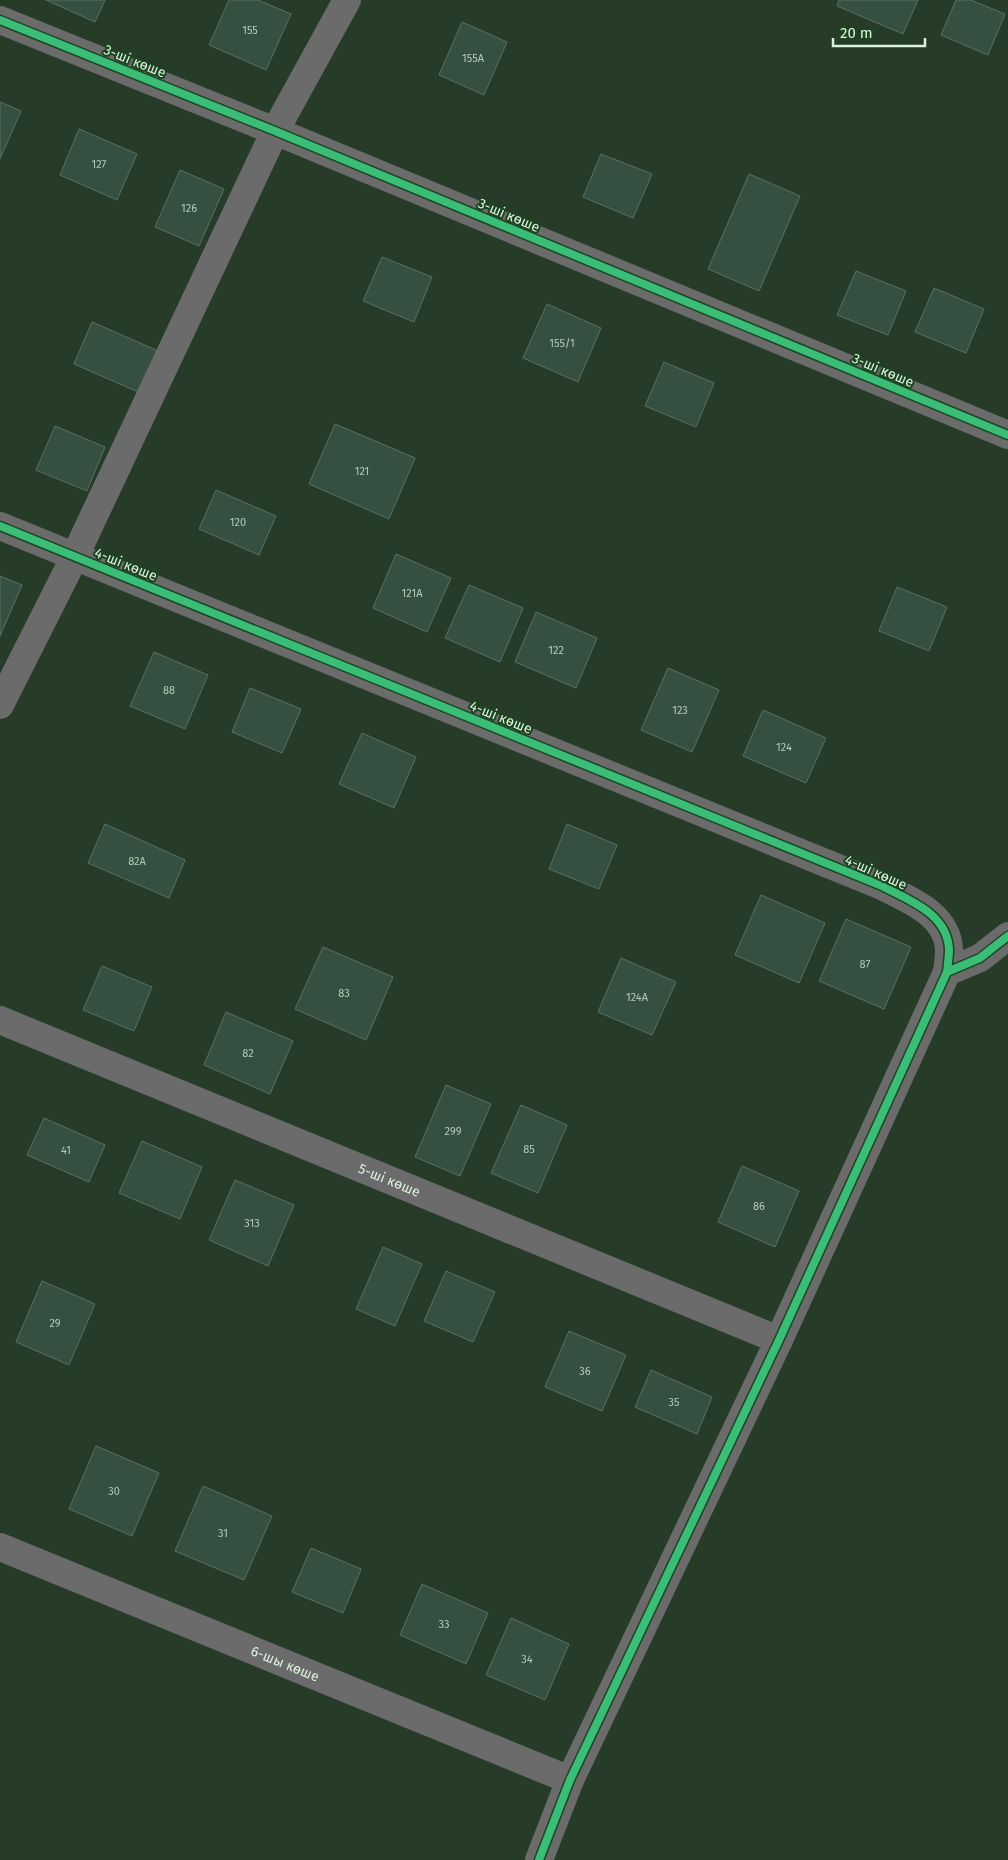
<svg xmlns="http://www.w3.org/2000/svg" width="1008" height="1860" font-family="'Fira Sans',sans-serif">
<rect width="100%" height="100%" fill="#263b28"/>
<path fill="#355041" stroke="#5b7063" d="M46,0H105L95,22Z
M229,0H258L291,14L266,70L209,45Z
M839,0H918L903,34L837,6Z
M956,0H971L1005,14L988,55L941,35Z
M462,22L507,42L484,95L439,75Z
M0,102L21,111L0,159Z
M79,129L137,154L117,200L60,175Z
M601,154L652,174L633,218L583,197Z
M180,170L224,189L199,246L155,227Z
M749,174L800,196L759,291L708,269Z
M382,257L432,277L414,322L363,301Z
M856,271L906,291L888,335L837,315Z
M934,288L984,309L966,353L915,332Z
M547,304L601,328L578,382L523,358Z
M92,322L163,353L145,395L74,364Z
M664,362L714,383L696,427L645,406Z
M335,424L415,458L389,519L309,484Z
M55,426L105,447L87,491L36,470Z
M216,490L276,516L259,555L199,529Z
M396,554L451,578L427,632L373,608Z
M0,576L22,585L0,636Z
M469,585L523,608L500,662L445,638Z
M897,587L947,607L929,651L879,631Z
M536,612L597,638L576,688L515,662Z
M154,652L208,675L185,729L130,706Z
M668,668L719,690L692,752L641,730Z
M250,688L301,709L282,753L232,732Z
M763,710L826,738L806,783L743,756Z
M362,733L416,757L394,808L339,784Z
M105,824L185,860L169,898L88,863Z
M567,824L617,845L599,889L549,869Z
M761,895L825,923L799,983L735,955Z
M846,919L911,947L884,1009L819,981Z
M323,947L393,977L366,1040L295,1009Z
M621,958L676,982L652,1035L598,1012Z
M102,966L152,987L134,1031L83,1010Z
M226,1012L293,1041L270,1094L204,1065Z
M446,1085L491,1104L460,1176L415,1157Z
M521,1105L567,1125L538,1193L491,1173Z
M44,1118L105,1145L89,1182L27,1155Z
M142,1141L202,1167L180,1219L119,1193Z
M742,1166L799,1191L775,1247L718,1222Z
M235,1180L294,1205L268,1266L209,1240Z
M383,1247L422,1264L395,1326L356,1309Z
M446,1271L495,1292L473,1342L424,1321Z
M42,1281L95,1304L69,1365L16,1342Z
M569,1331L626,1355L602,1411L545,1387Z
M651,1370L712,1397L697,1434L635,1407Z
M96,1446L159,1473L132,1536L69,1509Z
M203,1486L272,1516L244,1580L175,1551Z
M311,1548L361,1569L343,1613L292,1592Z
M422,1584L488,1613L466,1664L400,1635Z
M511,1618L569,1644L545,1700L486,1675Z"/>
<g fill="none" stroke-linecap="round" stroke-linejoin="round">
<g stroke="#6a6b6a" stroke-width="28">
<path d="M0,20L275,131L1008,435"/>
<path d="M0,526L882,886C908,900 947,913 949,949C949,956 948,964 947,972"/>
<path d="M0,705L75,556L275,131L347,0"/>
<path id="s1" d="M0,1020L779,1340"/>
<path id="s2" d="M0,1547L570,1780"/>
<path d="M539,1860L570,1780L779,1340L947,972L980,958L1008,936"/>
</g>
<g stroke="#1d4421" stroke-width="11">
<path id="cycleway" d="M0,20L275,131L1008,435
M0,526L882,886C908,900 947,913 949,949C949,956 948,964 947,972
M539,1860L570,1780L779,1340L947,972L980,958L1008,936"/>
</g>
<use href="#cycleway" stroke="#3abd76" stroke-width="8"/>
</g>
<g text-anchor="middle" stroke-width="4" stroke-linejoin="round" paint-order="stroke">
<g font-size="11" fill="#b2cab5">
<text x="250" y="34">155</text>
<text x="473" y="62">155А</text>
<text x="99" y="168">127</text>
<text x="189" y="212">126</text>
<text x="562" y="347">155/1</text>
<text x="362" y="475">121</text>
<text x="238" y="526">120</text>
<text x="412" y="597">121А</text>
<text x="556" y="654">122</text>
<text x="169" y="694">88</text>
<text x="680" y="714">123</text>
<text x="784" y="751">124</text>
<text x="137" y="865">82А</text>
<text x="865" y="968">87</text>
<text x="344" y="997">83</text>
<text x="637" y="1001">124А</text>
<text x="248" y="1057">82</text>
<text x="453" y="1135">299</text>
<text x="529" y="1153">85</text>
<text x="66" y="1154">41</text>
<text x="759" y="1210">86</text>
<text x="252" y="1227">313</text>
<text x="55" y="1327">29</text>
<text x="585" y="1375">36</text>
<text x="674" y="1406">35</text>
<text x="114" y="1495">30</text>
<text x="223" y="1537">31</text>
<text x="444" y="1628">33</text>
<text x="527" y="1663">34</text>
</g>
<g font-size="14" fill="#dbf2dc" stroke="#1d4421">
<text transform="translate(135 61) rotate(22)" y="5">3-ші көше</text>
<text transform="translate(509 215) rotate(23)" y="5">3-ші көше</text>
<text transform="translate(883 370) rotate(23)" y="5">3-ші көше</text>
<text transform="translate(126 564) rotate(22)" y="5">4-ші көше</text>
<text transform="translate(501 717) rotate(22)" y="5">4-ші көше</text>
<text transform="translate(876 872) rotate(24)" y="5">4-ші көше</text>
<text dy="5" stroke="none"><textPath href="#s1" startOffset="421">5-ші көше</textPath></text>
<text dy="5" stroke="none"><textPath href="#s2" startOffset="308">6-шы көше</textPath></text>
</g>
</g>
<path d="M833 38v8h92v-8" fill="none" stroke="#dbf2dc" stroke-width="2.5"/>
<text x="840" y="38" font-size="15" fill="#dbf2dc" stroke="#1d4421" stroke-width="4" paint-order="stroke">20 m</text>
</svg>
